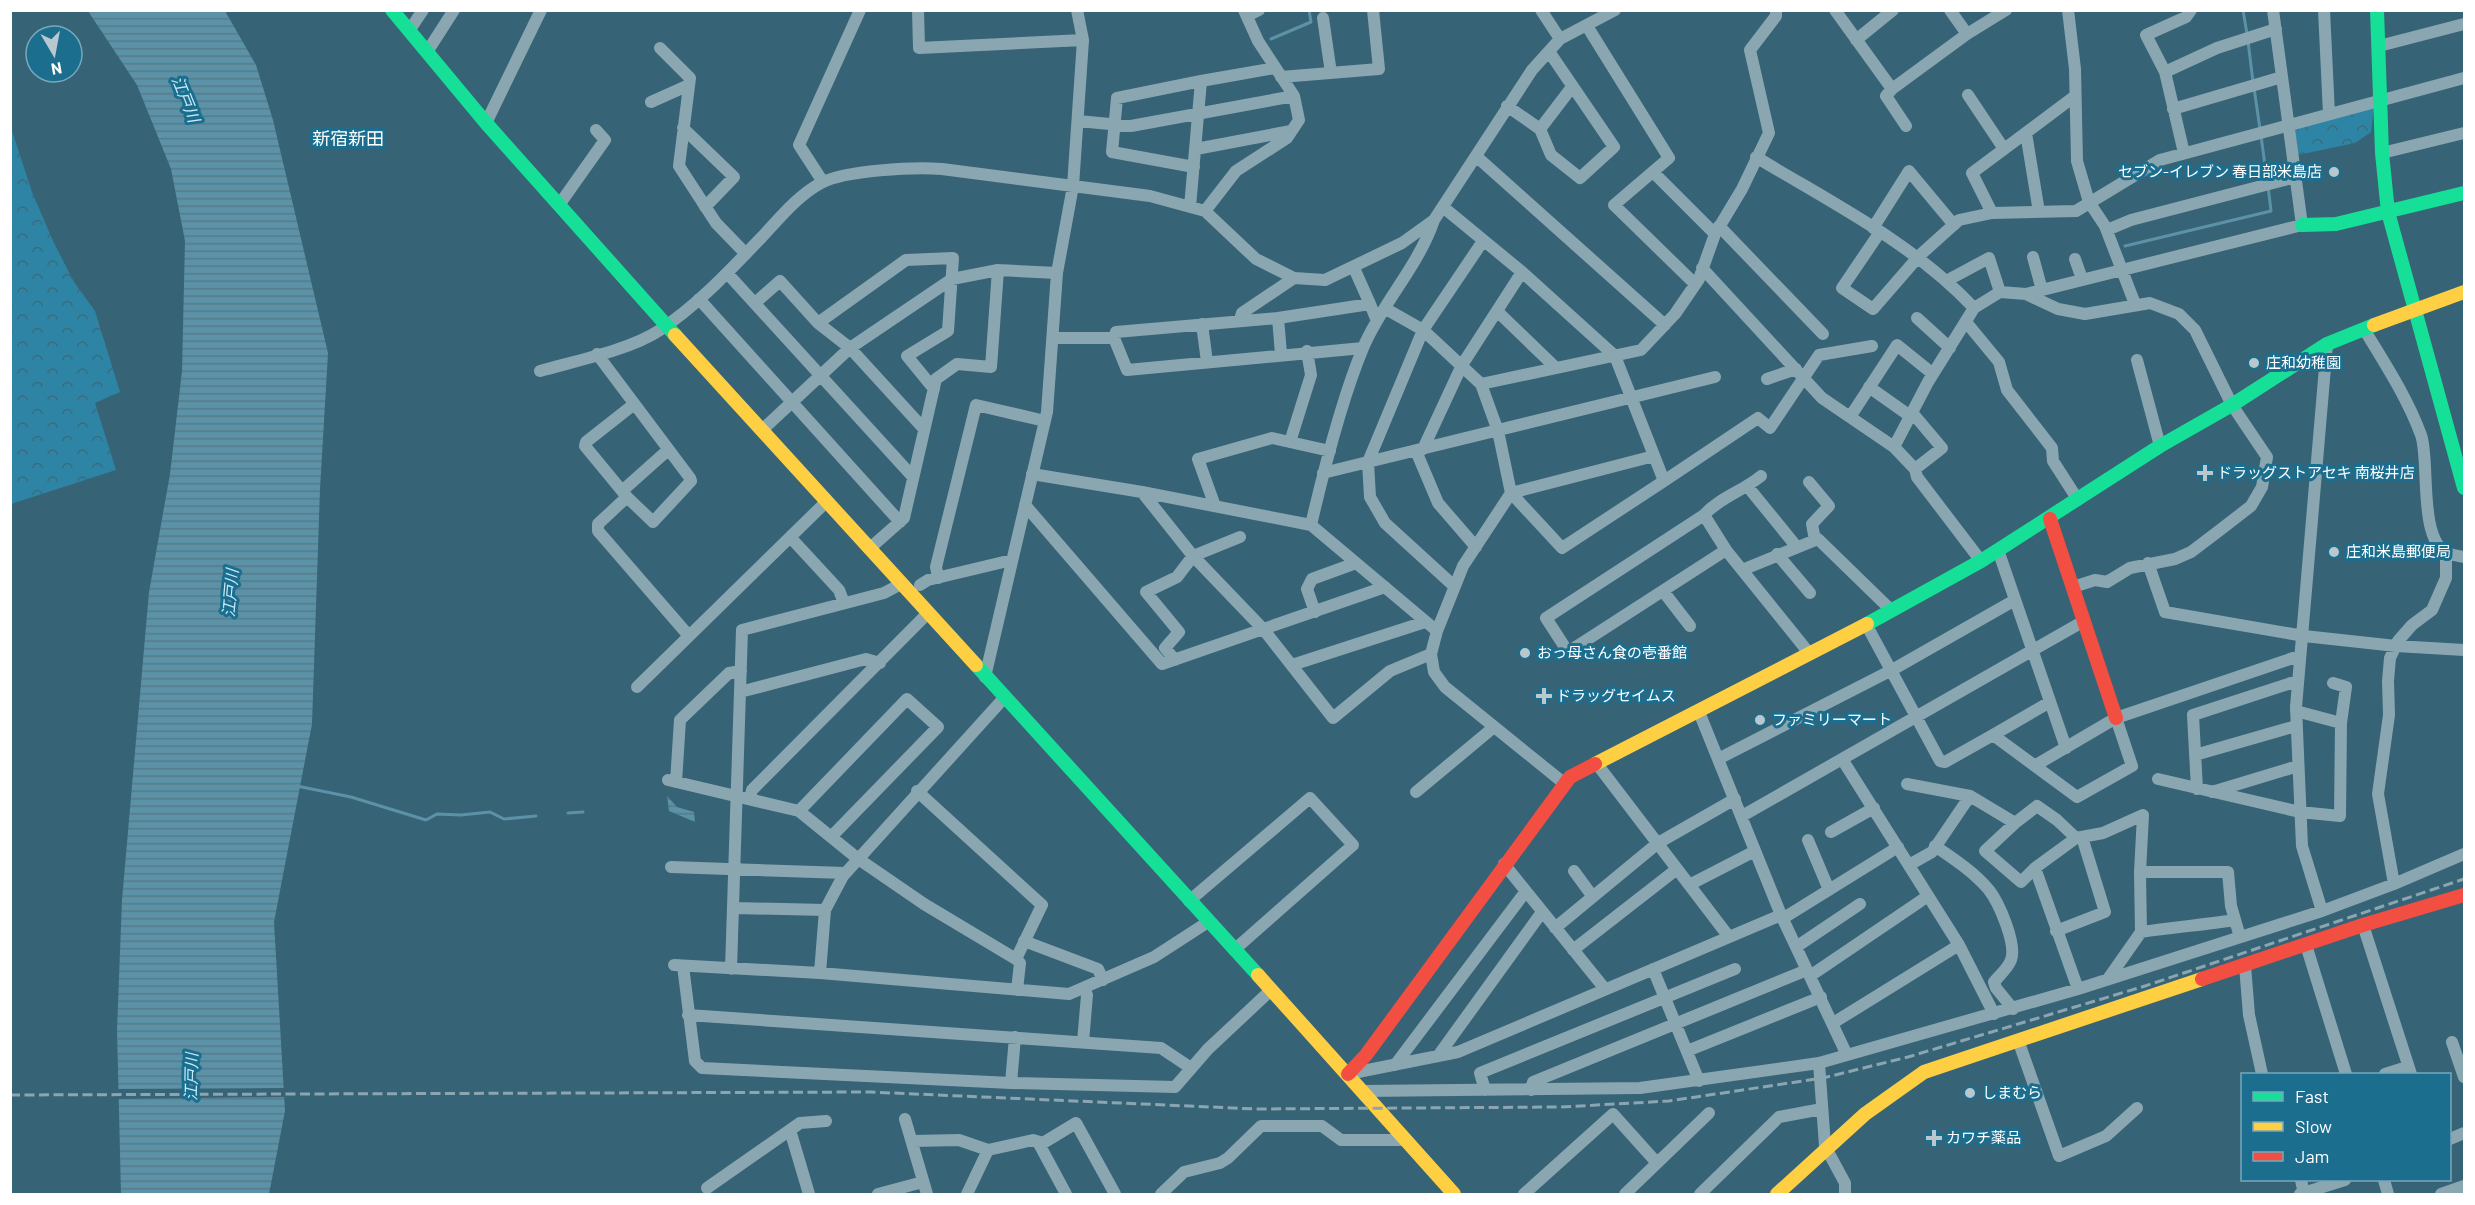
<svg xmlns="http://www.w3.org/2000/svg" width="2475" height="1205" font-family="Barlow,'Noto Sans JP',sans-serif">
<defs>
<pattern id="park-crowns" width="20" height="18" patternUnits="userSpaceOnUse" patternTransform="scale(1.5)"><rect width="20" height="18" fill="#2d84a4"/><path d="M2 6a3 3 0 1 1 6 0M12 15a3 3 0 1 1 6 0" fill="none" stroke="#3b6b7c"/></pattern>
<pattern id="water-rules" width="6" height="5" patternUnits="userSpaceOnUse" patternTransform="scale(1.5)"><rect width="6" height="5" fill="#5c92a8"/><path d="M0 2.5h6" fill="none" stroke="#567a88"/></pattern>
</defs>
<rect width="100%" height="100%" fill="#366375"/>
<path fill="url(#park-crowns)" d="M2374,107L2371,132L2355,143L2298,155L2295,129Z
M10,125L32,192L53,241L74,282L95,311L120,392L95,403L116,470L11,504Z"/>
<path fill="url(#water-rules)" d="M88,11H225L256,65L273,120L328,353L320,489L312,724L274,922L285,1111L269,1194H121L117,1030L122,900L149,592L170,474L182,371L185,241L171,169L137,85Z
M667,796L677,807L694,812L695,822L669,811Z"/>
<path fill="#366375" d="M287,1088L288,1097L115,1099V1089Z"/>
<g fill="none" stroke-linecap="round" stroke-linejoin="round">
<path stroke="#5c92a8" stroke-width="3" d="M2243,10L2247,34
M1271,39L1311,22L1309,10
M2248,41L2253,82
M2254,88L2260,129
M2261,136L2267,180
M2125,246L2271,211L2268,186
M297,786L351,797L426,820L437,814L461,815L490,812L504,819L536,816
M568,813L583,812"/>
<path stroke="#8aa7b1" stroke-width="12" d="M918,10L919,48L1083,40
M1541,10L1560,39
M1835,10L1892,89
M1950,10L1967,34
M2068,10L2075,69L2077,161L2089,202L2105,226L2135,304
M2324,10L2329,114
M1247,16L1259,10
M1323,18L1331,73
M1587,26L1669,158L1614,205L1695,284
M409,31L423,10
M1856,40L1893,10
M2379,46L2464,24
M660,48L690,78L679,166L716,223L746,254
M427,52L454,10
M2165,72L2217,48L2276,29
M1281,77L1379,69L1373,10
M1201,81L1275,68
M1968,95L2004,149
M651,102L689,85
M1507,106L1540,129L1551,155L1580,178L1614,147L1550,53
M2173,109L2282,77
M1078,121L1131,126L1294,96
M486,123L541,10
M1906,126L1886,96L1892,89L1967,34L2006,10
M683,128L734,177L705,207
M1540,129L1572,87
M2026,133L2039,212
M1196,149L1291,131
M2184,153L2165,72L2146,35L2186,17L2191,10
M2382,153L2464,133
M1477,157L1665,325
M1756,157C1832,203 1913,243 1974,308
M1653,172L1715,234
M823,182L799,145L860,10
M559,205L605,140L596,130
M1190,207L1201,81L1117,98L1112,152L1194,167
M1205,211L1236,171L1287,138L1299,120L1294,96L1258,41L1244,10
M1992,213L1972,173L2075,96
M1719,226L1823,334
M1873,228L1909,171L1954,225
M2107,230L2131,220L2296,177
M1880,232L1842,288L1873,309L1919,256L1959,220L1992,213L2076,211L2160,160L2464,78
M2033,257L2042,290
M2075,259L2082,279
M1354,268L1370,304
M1702,268L1822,398L1894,447L1915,469L1917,477L1981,561
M727,273L913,477
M1948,280L1989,258L2000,292
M2026,294L2058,309L2085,314L2150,303L2179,314L2195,330L2232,405L2267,457L2262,487L2251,506L2220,530L2191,552L2175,559L2130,568L2107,582L2095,580L2073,587
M699,299L900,522
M755,303L780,281L818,323L906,260L953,258L948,331L907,356L934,389
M1386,309L1423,330L1481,384L1498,431L1511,493L1562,548L1664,481L1615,356L1522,272L1443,207
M1497,311L1555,367
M1278,318L1281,354
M1917,318L1950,348
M1240,320L1242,313L1294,278
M1966,322L1999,362L2007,390L2052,448L2053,461L2078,500
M818,323L850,348L924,429
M1202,324L1207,362
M2364,329C2385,364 2407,397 2421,435C2430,459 2418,539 2447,553C2452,555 2459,556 2464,557
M1053,338H1114L1116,332L1278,318L1370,304L1377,321
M1114,338L1127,370L1363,348
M597,354L690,478L691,481L653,522L627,497L585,446L586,442L633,405
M2137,360L2160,446
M540,371C575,361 630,350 660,330C698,305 730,270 761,238C779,219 797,196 821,183C846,170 914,167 942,169L1150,196L1205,211L1256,259L1294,278L1325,280L1402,243L1434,220
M1767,379L1796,369
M1481,384L1641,350L1675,314L1699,279L1715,234L1742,189L1769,133L1750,50L1776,16V10
M1869,387L1910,416H1915L1942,448L1915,469
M1850,417L1897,345L1933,374
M762,430L850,348L952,279L998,270L1057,273
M1290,442L1311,375L1307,351
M1894,447L1928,382L1974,308L2000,292L2026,294L2302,225L2273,10
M1423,449L1462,365L1522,272
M1416,451L1438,503L1476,547
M1323,473L1715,377
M1032,474L1142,492L1193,556L1264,630L1333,718L1390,671L1431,654
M1664,481L1758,418L1770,428L1819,355L1872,346
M1809,482L1829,506L1812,524L1815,540
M1748,487L1796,546
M622,491L668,450
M1142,492L1311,525L1437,631
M627,497L598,524V531L689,636
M1025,505L1162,664L1385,587
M1215,506L1198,459L1272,438L1330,451
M1704,515L1726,550L1568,652L1546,618L1704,515C1719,498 1743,491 1761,476
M1311,525C1324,469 1341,401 1363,348C1382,303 1418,267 1434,220L1532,70L1560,39L1615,10
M791,538L839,590L844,603
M869,549L904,518L936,379L957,364L991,367L998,270
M1726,550L1809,653
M1998,550L2066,748
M1777,554L1810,593
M2148,563L2165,612L2304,636L2396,646L2464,650
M1742,570L1818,539L1892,611
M938,578L936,567L976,405L1045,421
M920,585L928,580L1012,560
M1454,586L1385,523L1370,497L1368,462L1423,330L1483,241
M1663,591L1690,626
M1315,612L1307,589L1312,579L1356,563
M1866,624L1940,761L1945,762L1993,735L2077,797L2132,766L2116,718
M1175,660L1165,648L1179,632L1146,592L1177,577L1193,556L1240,537
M1292,665L1425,622
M985,677L1047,412L1057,273L1073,186L1083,40L1077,10
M637,687L827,501
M740,692L866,659L880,663
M2296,711L2341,723
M1699,712L1781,915L1846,1053
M1993,735L2050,702
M2195,755L2296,726
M1718,759L1892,670L2015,600
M1842,759L1959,945L1994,1014
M1597,764L1729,937
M2036,765L2116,718L2299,656
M2158,779L2300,812L2340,816L2341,723L2346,687L2333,683
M668,780L799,811L857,858L924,904L1016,959L1020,963L1017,990
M676,782L680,720L729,673L741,671
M1565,784L1445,687L1434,672L1431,654L1437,631L1463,566L1511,493L1654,456
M1907,784L1970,796L2015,823L2037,806L2057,820L2076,838
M2197,789L2193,715L2297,681
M917,791L1042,905L1016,959
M1416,792L1494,727
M2212,792L2298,766
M750,799L752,790L927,614
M799,811L907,699L938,727L831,837
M1742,816L2084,621
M2015,823L1985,851L2021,882L2035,868
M1831,832L1874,808
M1808,840L1829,890
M1935,846C1954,859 1974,872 1989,890C1999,903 2017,944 2011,960C2008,968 2000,975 1994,982L1996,988L2013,1009
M1504,864L1605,989
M1909,865L1932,852L1970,796
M671,867L845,873
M1574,871L1593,897
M2394,884L2378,794L2389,715L2388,681L2390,658L2398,641L2412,625L2432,610L2446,578V553
M1689,885L1755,851
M1189,901L1310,798L1353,845L1234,950
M735,908L825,910
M2322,911L2302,846L2296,707L2327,344
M1782,919L1898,847
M2363,925L2411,1074
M1555,928L1658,843L1735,799
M2056,931L2105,912L2082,837
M2141,932C2173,927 2204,925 2235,920
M1024,941L1098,969L1103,980
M2306,945L2346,1074
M1796,947L1860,904
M1573,950L1677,869
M674,965L820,973L1069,994L1154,957L1208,922
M683,966L695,1061L702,1068L1011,1083L1175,1087L1208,1049L1270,991
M2245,966L2249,1015L2262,1074
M731,969L742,630L884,593L899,585
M1653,969L1699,1081
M820,973L825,910L843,876L1004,698
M1810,976L1928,896
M2108,979L2141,932L2140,872
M2078,989L2035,868L2076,838L2103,833L2143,815L2140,872H2228L2231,906L2240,937
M688,1015L1161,1048L1191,1068
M1833,1023L1959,945
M2018,1040L2059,1156L2106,1136L2137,1108
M1083,1042L1087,995L1084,988
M2452,1042L2464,1077
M1687,1051L1821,997
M1438,1056L1542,912
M1819,1063L1825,1146L1845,1183V1194
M1395,1065L1526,891
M1348,1074L1458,1052L1781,915
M2385,1074L2407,1067
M1011,1083L1015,1037
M1485,1090L1480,1073L1735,969
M1531,1090L1533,1082L1807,970
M1363,1091L1640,1088L1819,1063L2078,989L2322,911L2394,884L2464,854
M905,1119L927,1194
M790,1130L809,1194
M2450,1139L2464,1133
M912,1141L959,1140L988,1150L1033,1140L1043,1143L1076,1123L1115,1194
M1038,1142L1066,1194
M2301,1180L2304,1194
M2384,1180L2388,1194
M707,1188L800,1123L826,1121
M878,1194L923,1182
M967,1194L988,1150
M1161,1194L1184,1172L1220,1163L1228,1158L1261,1126H1322L1341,1140H1404
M1524,1194L1613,1114L1657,1163
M1625,1194L1709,1113
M1700,1194L1779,1117L1822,1109
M2300,1194L2345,1180
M2441,1194L2464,1186"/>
<path stroke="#16e098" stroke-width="14" d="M392,10L486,123L675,335
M2377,10L2382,153L2388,212L2464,488
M2302,225L2336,224L2464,193
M1867,624L1981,561L2160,446L2232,405L2327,344L2374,325
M976,665L1258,975"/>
<path stroke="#ffcf43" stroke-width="14" d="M2374,325L2464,292
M675,335L976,665
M1595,764L1867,624
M1258,975L1454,1194
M1777,1194L1865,1114L1924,1072L2202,979"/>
<path stroke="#f24e42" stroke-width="14" d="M2050,519L2116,718
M2202,979L2363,925L2464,895
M1348,1074L1366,1055L1570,777L1595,764"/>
<path stroke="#8ba6b1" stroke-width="3" stroke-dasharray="10 4.5" stroke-linecap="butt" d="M10,1095L870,1092L1256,1109L1561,1107L1669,1101L1823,1078L1908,1057L2145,986L2464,879"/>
</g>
<g fill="#b9c8cf" stroke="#1c6e8f" stroke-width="2">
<circle cx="2334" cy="172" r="6"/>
<circle cx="2254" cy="363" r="6"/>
<path d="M2202 464h6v6h6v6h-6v6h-6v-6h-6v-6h6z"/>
<circle cx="2334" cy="552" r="6"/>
<circle cx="1525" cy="653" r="6"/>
<path d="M1541 687h6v6h6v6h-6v6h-6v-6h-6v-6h6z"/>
<circle cx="1760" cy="720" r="6"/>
<circle cx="1970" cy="1093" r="6"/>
<path d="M1931 1129h6v6h6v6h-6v6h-6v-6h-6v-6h6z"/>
</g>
<g text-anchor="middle" stroke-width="6" stroke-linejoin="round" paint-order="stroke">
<g font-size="15" fill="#fff" stroke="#1c6e8f" text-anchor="start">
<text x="2322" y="177" text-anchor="end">セブン-イレブン 春日部米島店</text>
<text x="2266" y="368">庄和幼稚園</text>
<text x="2217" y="478">ドラッグストアセキ 南桜井店</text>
<text x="2346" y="557">庄和米島郵便局</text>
<text x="1537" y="658">おっ母さん食の壱番館</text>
<text x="1556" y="701">ドラッグセイムス</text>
<text x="1772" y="725">ファミリーマート</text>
<text x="1982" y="1098">しまむら</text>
<text x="1946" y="1143">カワチ薬品</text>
</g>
<g font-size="16" font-style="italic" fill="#c8ebf8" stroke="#1c6e8f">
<text transform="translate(186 99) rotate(68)" y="6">江戸川</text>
<text transform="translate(230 593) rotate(-85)" y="6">江戸川</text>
<text transform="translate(191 1077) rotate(-89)" y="6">江戸川</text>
</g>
<g font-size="18" fill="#fff" stroke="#1c6e8f">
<text x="348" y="145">新宿新田</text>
</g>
</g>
<rect width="2475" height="1205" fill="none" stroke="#ffffff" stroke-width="24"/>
<rect x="2241" y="1073" width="210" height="108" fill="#1c6e8f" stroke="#77a8bc" stroke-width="1.5"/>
<rect x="2253" y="1092" width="30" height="9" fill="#16e098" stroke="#77a8bc" stroke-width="1.5"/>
<text x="2295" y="1103" font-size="18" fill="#ffffff">Fast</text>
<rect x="2253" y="1122" width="30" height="9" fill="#ffcf43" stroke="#77a8bc" stroke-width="1.5"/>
<text x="2295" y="1133" font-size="18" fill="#ffffff">Slow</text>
<rect x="2253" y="1152" width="30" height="9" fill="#f24e42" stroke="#77a8bc" stroke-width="1.5"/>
<text x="2295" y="1163" font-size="18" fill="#ffffff">Jam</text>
<g transform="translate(54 54) rotate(170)"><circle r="28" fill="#1c6e8f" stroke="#77a8bc" stroke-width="1.5"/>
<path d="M0-4.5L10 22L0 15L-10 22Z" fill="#b9c8cf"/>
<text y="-9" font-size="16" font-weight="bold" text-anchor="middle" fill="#ffffff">N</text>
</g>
</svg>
